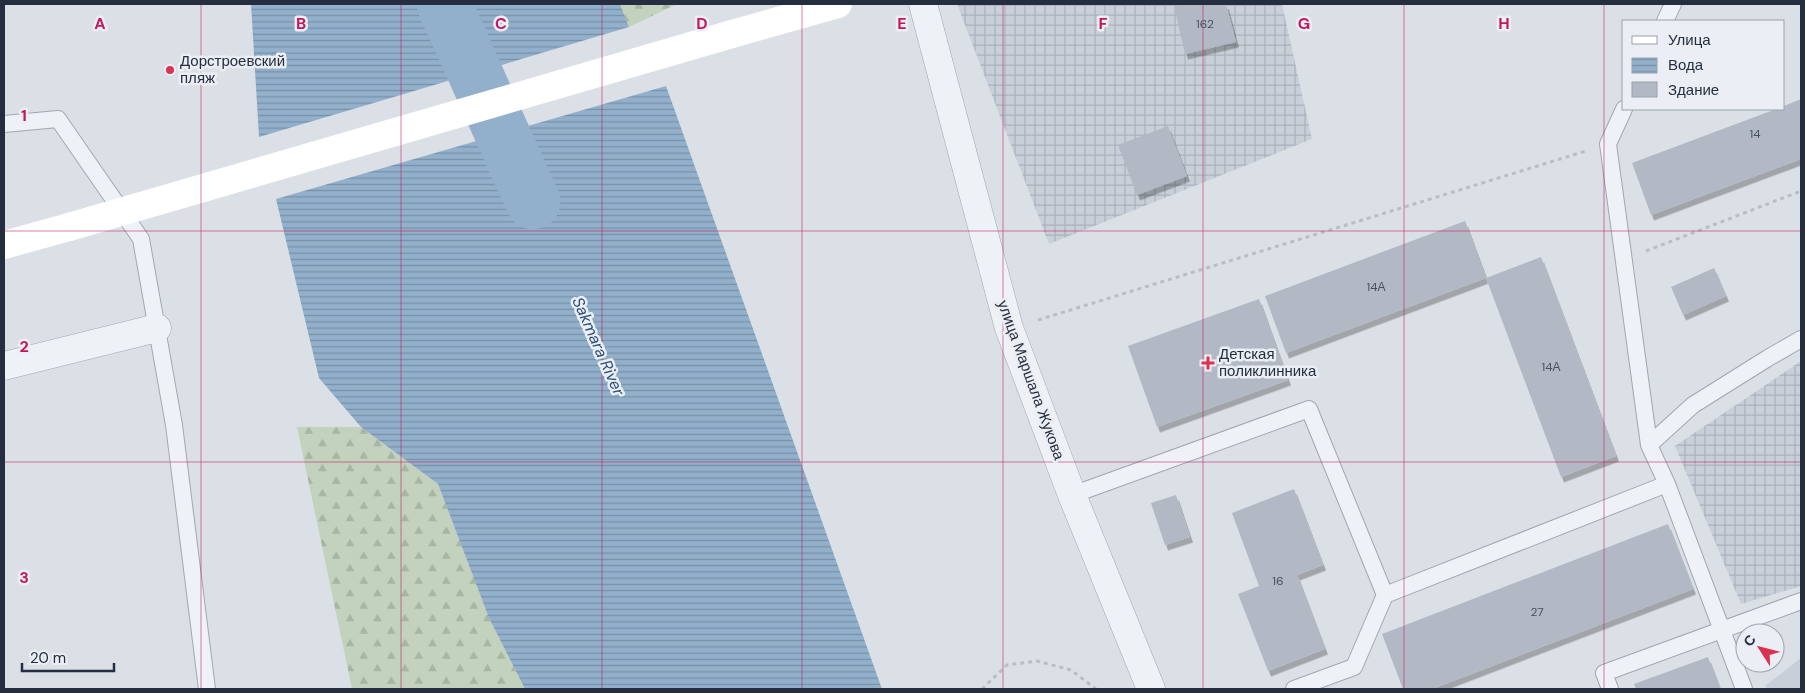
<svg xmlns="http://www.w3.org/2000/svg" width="1805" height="693" font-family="'DM Sans',sans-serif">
<defs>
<pattern id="industrial-grid" width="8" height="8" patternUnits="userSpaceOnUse" patternTransform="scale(1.25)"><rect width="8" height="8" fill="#c9cfd9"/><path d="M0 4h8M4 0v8" fill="none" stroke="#acb2bb"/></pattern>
<pattern id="forest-firs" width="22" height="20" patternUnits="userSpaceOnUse" patternTransform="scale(1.25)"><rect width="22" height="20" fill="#c2d2bc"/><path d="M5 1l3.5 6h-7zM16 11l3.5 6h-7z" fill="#a7b5a3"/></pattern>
<pattern id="water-rules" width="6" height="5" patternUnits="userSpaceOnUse" patternTransform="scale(1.25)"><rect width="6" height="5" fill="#92b0cb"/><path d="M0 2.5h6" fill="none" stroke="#7790a6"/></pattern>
<filter id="shadow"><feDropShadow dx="3" dy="5.5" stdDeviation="0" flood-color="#0004"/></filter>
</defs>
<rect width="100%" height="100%" fill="#dbe0e7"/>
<path fill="#c9cfd9" d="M1801,658V689H1767L1765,686Z"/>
<path fill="url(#industrial-grid)" d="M957,4H1282L1312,139L1049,244Z
M1801,361V586L1741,604L1675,446Z"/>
<path fill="url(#forest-firs)" d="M620,4H677L629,27Z
M297,427H361L438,484L489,618L525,689H352Z"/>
<path fill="url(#water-rules)" d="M251,4H620L629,27L259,137Z
M666,86L882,689H525L489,618L438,484L361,427L319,378L276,199Z"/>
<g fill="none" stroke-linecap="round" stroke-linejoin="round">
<path stroke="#92b0cb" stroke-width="55" d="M444,4L533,202"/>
</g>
<path fill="#b2b9c4" filter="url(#shadow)" d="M1182,4H1226L1236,42L1185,54L1174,6Z
M1801,99V159L1651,215L1632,163L1776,109H1784V106Z
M1168,126L1187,176L1137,195L1118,145Z
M1465,221L1486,278L1286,353L1265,296Z
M1541,257L1616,456L1561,477L1486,278Z
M1714,268L1726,296L1683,315L1671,287Z
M1259,299L1288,380L1157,427L1128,346Z
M1294,489L1323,565L1297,575L1325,649L1268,671L1238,594L1259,586L1232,513Z
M1176,495L1190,537L1165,545L1151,503Z
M1668,524L1693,589L1432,689H1403L1382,634Z
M1708,657L1720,689H1636L1634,684Z"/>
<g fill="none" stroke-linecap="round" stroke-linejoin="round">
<g stroke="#a0a7b1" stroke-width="18">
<path id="service" d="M1665,21L1673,4
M1624,109L1608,144L1649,445
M4,124L58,119L141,239L174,425L207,689
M1072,495L1309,409L1385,595L1354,667L1294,689
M1385,595L1667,484
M1610,689L1604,673L1801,601
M1744,689L1667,484L1649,445L1693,405L1768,358L1801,339"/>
</g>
<g stroke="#a0a7b1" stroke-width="29">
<path id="minor" d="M923,4L1009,328L1072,495L1151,689
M4,366L157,328"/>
</g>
<path stroke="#b9bec5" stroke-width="3" stroke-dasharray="4 4" stroke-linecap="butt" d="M1646,251L1801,191
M1038,320L1586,151
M982,689L1007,665L1037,661L1071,670L1096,689"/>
<use href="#service" stroke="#eef1f5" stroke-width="16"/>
<use href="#minor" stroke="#eef1f5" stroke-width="28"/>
<path stroke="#fff" stroke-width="28" d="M732,34L838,4
M4,245L69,227"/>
<path stroke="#fff" stroke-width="28" d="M69,227L732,34"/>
</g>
<path fill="none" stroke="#c2185b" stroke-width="1" stroke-opacity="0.55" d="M201,4V689M401,4V689M602,4V689M802,4V689M1003,4V689M1203,4V689M1404,4V689M1604,4V689M4,231H1801M4,462H1801"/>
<g fill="#da3351" stroke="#ebeff5" stroke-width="2">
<circle cx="170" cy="70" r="5"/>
<path d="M1205.5 355.5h5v5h5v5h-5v5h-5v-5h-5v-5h5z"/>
</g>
<g text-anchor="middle" stroke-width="5" stroke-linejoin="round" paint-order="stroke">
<g font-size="12" fill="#485160">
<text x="1205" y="28">162</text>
<text x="1755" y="138">14</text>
<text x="1376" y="291">14А</text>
<text x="1551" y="371">14А</text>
<text x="1278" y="585">16</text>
<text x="1537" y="616">27</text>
</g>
<g font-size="15" fill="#242e3e" stroke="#ebeff5" text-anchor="start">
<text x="180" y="66">Дорстроевский<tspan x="180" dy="17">пляж</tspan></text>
<text x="1219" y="359">Детская<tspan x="1219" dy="17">поликлинника</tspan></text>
</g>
<g font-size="15" fill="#242e3e" stroke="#ebeff5">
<text transform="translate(1031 380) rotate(70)" y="5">улица Маршала Жукова</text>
</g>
<g font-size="16" font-style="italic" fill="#2b4e76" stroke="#ebeff5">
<text transform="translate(599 346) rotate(66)" y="6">Sakmara River</text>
</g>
</g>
<g font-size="16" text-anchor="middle" font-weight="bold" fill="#c2185b" stroke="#ebeff5" stroke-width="5" stroke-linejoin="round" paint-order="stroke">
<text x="100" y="29">A</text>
<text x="301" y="29">B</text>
<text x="501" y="29">C</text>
<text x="702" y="29">D</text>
<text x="902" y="29">E</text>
<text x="1103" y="29">F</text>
<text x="1304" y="29">G</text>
<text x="1504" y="29">H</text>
<text x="24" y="121">1</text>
<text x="24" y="352">2</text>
<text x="24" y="583">3</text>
</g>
<rect width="1805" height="693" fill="none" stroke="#242e3e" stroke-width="10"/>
<rect x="1622" y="20" width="162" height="90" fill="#ebeff5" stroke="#9ba2ac"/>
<rect x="1632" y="36" width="25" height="8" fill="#ffffff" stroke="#9ba2ac"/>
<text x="1668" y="45" font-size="15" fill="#242e3e">Улица</text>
<rect x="1632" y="58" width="25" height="15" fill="url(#water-rules)" stroke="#9ba2ac"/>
<text x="1668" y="70" font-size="15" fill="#242e3e">Вода</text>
<rect x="1632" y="82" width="25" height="15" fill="#b2b9c4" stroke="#9ba2ac"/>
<text x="1668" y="95" font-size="15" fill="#242e3e">Здание</text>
<g transform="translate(1760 648) rotate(306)"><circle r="24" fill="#ebeff5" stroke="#9ba2ac"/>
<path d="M0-4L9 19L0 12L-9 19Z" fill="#da3351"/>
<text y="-8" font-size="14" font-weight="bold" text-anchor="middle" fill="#242e3e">С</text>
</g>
<path d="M22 663v8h92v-8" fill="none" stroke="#242e3e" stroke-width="2.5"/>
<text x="30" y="663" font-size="15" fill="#242e3e" stroke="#ebeff5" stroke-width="4" paint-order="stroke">20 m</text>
</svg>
